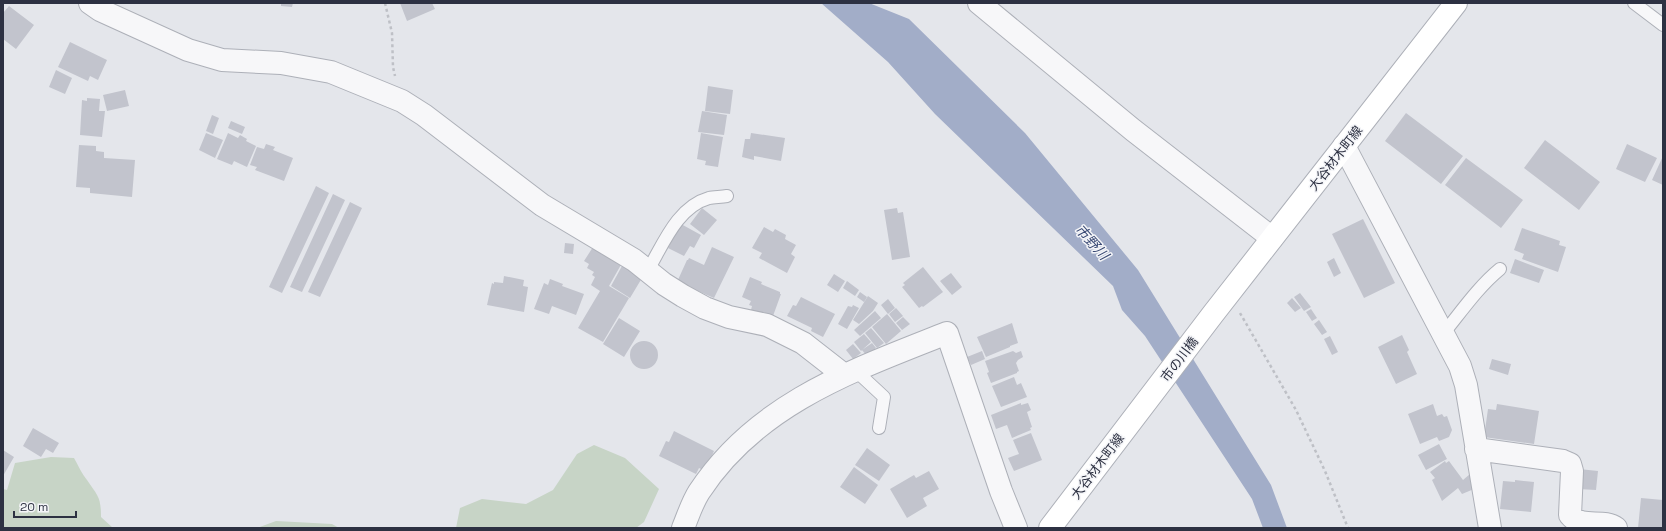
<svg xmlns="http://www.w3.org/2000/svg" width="1666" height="531" font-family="'Space Grotesk','Noto Sans JP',sans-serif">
<rect width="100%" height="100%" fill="#e4e6eb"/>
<path fill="#c7d4c6" d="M594,445L625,458L659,489L644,522L636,528H456L460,508L482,499L526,504L553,490L577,454Z
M51,457L74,458C78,465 82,474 87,480C98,496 101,497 101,517L113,528H3V489L7,490L15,463Z
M276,521L332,524L339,528H257Z"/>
<path fill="#a2adc8" d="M821,3H869L909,19L1025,133L1138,270L1271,485L1287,528H1263L1252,499L1145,336L1122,310L1113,286L935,114L888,62Z"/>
<path fill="#c2c4cd" d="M281,3H293L292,7L281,6Z
M400,3H432L435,9L407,21Z
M9,6L34,25L16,49L3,39V13Z
M70,42L107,60L98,80L90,76L88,81L58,67Z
M56,70L72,78L65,94L49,87Z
M708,86L733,90L730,114L705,111Z
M125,90L129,106L107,111L103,95Z
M87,98L100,99L99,111H105L102,137L80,135L82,100L87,101Z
M702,111L727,115L724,135L698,132Z
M1406,113L1463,156L1441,184L1385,141Z
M212,115L219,118L213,134L206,131Z
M231,121L245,127L242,134L228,128Z
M206,133L223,140L215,158L199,150Z
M228,133L238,138L240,135L247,139L246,141L256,146L247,167L234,161L232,165L217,159Z
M701,133L723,137L718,167L705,165L706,161L697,159Z
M751,133L785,138L781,161L754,156V160L742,157L745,139H750Z
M1545,140L1600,182L1579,210L1524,168Z
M266,144L275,147L273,150L293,158L284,181L255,170L257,167L250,165L257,147L264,149Z
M1627,144L1657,158L1645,182L1616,169Z
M79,145L96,146V151L104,152V158L135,160L132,197L90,193V188L76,187Z
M1663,156V185L1652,180Z
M1466,158L1523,200L1501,228L1445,185Z
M316,186L329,193L282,293L269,287Z
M333,194L345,200L302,292L290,287Z
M350,202L362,208L320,297L308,292Z
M702,208L717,220L704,235L690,224Z
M897,208L898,213L903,212L910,257L892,260L884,210Z
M1363,219L1395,283L1364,298L1332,234Z
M681,224L701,235L694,248L690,246L684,256L668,248Z
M764,227L773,232L775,229L786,235L785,239L796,245L791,254L795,257L787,273L759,258L762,253L752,248Z
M1522,228L1560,241L1559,245L1566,247L1558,272L1522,259L1524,254L1514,250Z
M565,243L574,244L573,254L564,253Z
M593,247L622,263L609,286L629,298L603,342L578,328L600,291L591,285L595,277L592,275L594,272L587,268L589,264L584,261Z
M712,247L734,257L714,298L677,282L687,260H688L689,258L704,265Z
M1334,258L1341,273L1334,277L1327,262Z
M1515,259L1544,270L1539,283L1510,273Z
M622,266L642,278L630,298L611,286Z
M923,267L943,292L923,307L922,306L919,308L902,287L905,285L903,283Z
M951,273L962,287L952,295L940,281Z
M834,274L845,281L838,292L827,285Z
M504,276L524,280L523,286L528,287L524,312L487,305L492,283L494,284V282L503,283Z
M750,277L762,282L761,284L780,292V294H781L773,316L763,312L762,314L751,310L752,306L749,305L751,301L742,297Z
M550,279L563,284L562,286L584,294L576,315L552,306L549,314L534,309L544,283L548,285Z
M847,281L859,290L855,296L843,288Z
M860,292L867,297L864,302L857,297Z
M1300,293L1311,307L1304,311L1294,297Z
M868,296L878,303L873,311L859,324L853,320Z
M801,297L835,314L823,337L811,331L812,328L787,316L793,305L796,306Z
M1292,298L1301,308L1295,312L1287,303Z
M888,299L895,308L888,314L881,305Z
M853,305L859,308L847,329L838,324L848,306L852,307Z
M896,308L903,316L895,322L889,314Z
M1311,309L1317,318L1312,321L1306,312Z
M875,311L881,318L860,336L854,330Z
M887,314L901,331L886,344L872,327Z
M903,317L910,324L902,330L896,323Z
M619,318L640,331L624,357L603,344Z
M1319,320L1327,332L1322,335L1314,324Z
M1012,323L1018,343L1010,346V347L986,357L977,337Z
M871,328L884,343L877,348L865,333Z
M864,334L871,342L861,351L854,342Z
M1402,335L1409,350L1407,352L1417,374L1396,384L1378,347Z
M1330,336L1338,352L1332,355L1324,339Z
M630 355a14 14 0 1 1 28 0a14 14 0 1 1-28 0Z
M872,343L876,348L867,356L862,350Z
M853,344L861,353L853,359L846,350Z
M982,351L985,359L971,365L967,357Z
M1013,351L1016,353L1021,351L1023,357L1018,360L1016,363L1019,371L1017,372V373L991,383L987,373L989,372L985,361Z
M1492,359L1511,364L1508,375L1489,369Z
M1014,377L1017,385L1021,383L1027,397L1001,407L992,386Z
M1021,403V405L1028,403L1031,410L1027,412L1032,427L1030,428L1031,430L1012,438L1007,425L996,429L991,415Z
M1433,404L1437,416L1442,414L1444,417L1447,416L1452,430L1449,437L1439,441L1437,437L1420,444L1408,414Z
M1497,404L1539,411L1534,444L1484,437L1488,409L1496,410Z
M33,428L59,443L53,453L46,449L41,457L23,446Z
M674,431L714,451L705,471L699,468L696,474L659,456L666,441L669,442Z
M1031,433L1042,460L1014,471L1008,458L1019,454L1013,440Z
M1439,444L1447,459L1426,470L1418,455Z
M867,448L890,465L879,481L855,465Z
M3,450L14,457L3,476Z
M1445,461L1446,463L1449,461L1463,480L1470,474L1474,489L1462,494L1458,488L1442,501L1432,480L1435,478L1430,472Z
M854,467L878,485L865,504L840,487Z
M1579,469L1598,471L1596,490L1578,489Z
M929,471L939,489L923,498L927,506L907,518L890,489L914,475L916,478Z
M1515,480L1534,482L1531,512L1500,509L1503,481L1515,482Z
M1641,498L1663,500V528H1638Z"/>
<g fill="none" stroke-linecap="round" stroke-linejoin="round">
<g stroke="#adb0b8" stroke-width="14">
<path id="lane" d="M1634,3L1663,25
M648,270C663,245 677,207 709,198C714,197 721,197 727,196
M1443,334C1461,312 1478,287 1500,269
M855,370L884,397L879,428"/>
</g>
<g stroke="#adb0b8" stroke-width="24">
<path id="street" d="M90,3L100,10L188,50L222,60L281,63L331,72L402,101L424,115L542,205L634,260L664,284L683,296L705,308L729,317L767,325L803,343L844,375
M979,3L1133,130L1272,238
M1344,146L1460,366L1466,385L1490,528
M1476,449L1563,461L1570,464L1572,471L1570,515C1582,530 1603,518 1616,528
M683,528C688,516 692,503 699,492C757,403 854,370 947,333L1001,491L1016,528"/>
</g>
<g stroke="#adb0b8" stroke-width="24">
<path id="secondary" d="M1050,528L1213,314L1456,3"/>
</g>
<path stroke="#bec0c6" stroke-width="2.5" stroke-dasharray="3 3" stroke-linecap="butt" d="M385,3L392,33L393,67L395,76
M1240,313L1296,410L1325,471L1348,528"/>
<use href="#lane" stroke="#f7f7f9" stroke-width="12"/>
<use href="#street" stroke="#f7f7f9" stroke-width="22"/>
<use href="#secondary" stroke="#fff" stroke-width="22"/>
</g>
<g text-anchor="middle" stroke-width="3" stroke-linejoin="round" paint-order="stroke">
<g font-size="13" fill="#2d3142" stroke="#f4f5f8">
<text transform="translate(1335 158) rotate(-52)" y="5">大谷材木町線</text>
<text transform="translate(1179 359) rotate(-53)" y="5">市の川橋</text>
<text transform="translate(1097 466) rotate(-53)" y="5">大谷材木町線</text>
</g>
<g font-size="14" font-style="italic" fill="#394974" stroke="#f4f5f8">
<text transform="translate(1092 242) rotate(48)" y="5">市野川</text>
</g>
</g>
<rect width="1666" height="531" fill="none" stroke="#2d3142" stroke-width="8"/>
<path d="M14 511v6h62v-6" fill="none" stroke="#2d3142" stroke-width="2"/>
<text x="20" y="511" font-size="12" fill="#2d3142" stroke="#f4f5f8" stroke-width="3" paint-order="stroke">20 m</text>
</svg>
